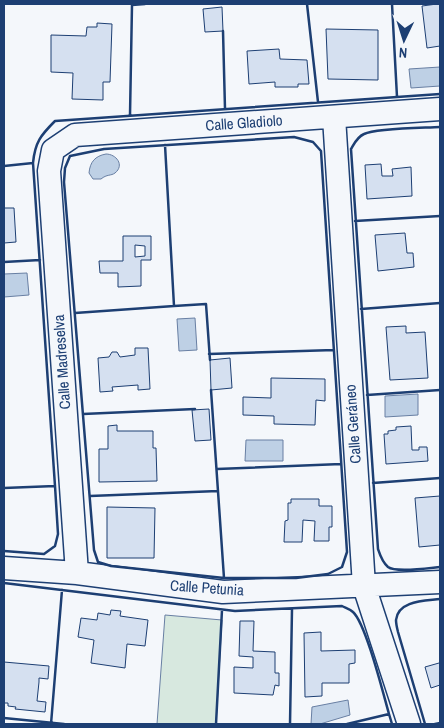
<svg xmlns="http://www.w3.org/2000/svg" width="444" height="728" font-family="'Archivo Narrow',sans-serif">
<rect width="100%" height="100%" fill="#f4f7fb"/>
<path fill="#d7e8df" stroke="#687fa3" d="M165,615L222,620L216,724H157Z"/>
<path fill="#bed0e5" stroke="#687fa3" d="M440,67V86L411,88L409,69Z
M106,154C116,154 125,165 115,173C111,176 107,174 101,179H93L89,173C90,162 95,156 106,154Z
M27,273L29,295L4,297V274Z
M195,318L197,350L179,351L177,319Z
M418,394V415L385,417V396Z
M246,440H283V461H245Z
M348,700L350,715L320,724H311L312,707Z"/>
<path fill="#d5e0f0" stroke="#1d3f73" fill-rule="evenodd" d="M437,4H440V46L427,48L422,6Z
M222,7L223,31L205,32L203,9Z
M97,23L112,24L110,82H103V100L72,99L73,73L51,72V35L86,36L87,27H97Z
M326,29L378,30V80L328,79Z
M279,49L280,59L307,60L309,84H298V87H275V82L249,84L247,51Z
M381,164L382,176H393L392,169L411,167L412,196L367,199L365,165Z
M4,208H14L16,242L4,243Z
M405,233L407,253H413L414,267L378,271L375,235Z
M123,236H151V260H141V286L118,287V273H100L99,261H123ZM135,245L145,246V256L135,257Z
M406,326V333L425,332L428,378L390,380L386,327Z
M135,348H148L150,389L138,390V385L112,387L113,391L100,392L98,358L109,357L112,352H117L120,357L135,355Z
M230,358L232,388L211,390L210,360Z
M271,378L325,379V401L316,400L315,425L274,424V416L243,415V397L271,398Z
M209,409L211,440L195,441L192,410Z
M117,425V431H153V448H156L157,481L99,482V449H108V426Z
M411,426L412,450H419V447H427L428,461L386,464L384,434H388V431L396,430V427Z
M440,496V545L419,547L415,498Z
M291,499H319V506H332V527H329V541H314L315,521L303,520L302,542H284L285,521L288,520V503H291Z
M107,507L155,508L154,558H107Z
M111,610L121,611L120,616L148,620L145,646L127,644L125,668L91,663L94,640L78,637L81,618L97,620L98,613L110,615Z
M240,621H254L253,651L275,652V673H279V686L275,685L273,695L234,693V667L253,668V657L239,656Z
M321,632V651L355,650V663L349,664V683H322V696L305,697L304,633Z
M4,662L49,666L48,679L39,678V682L37,701L46,702L45,712L15,709L16,707L8,706V703H4Z
M439,663H440V685L431,688L425,667Z"/>
<g fill="none" stroke-linecap="round" stroke-linejoin="round">
<g stroke="#1d3f73" stroke-width="25">
<path id="minor" d="M334,117L364,586L409,724
M4,568L77,573L223,592L440,582
M77,573L49,171L53,150L75,135L440,109"/>
</g>
<use href="#minor" stroke="#f4f7fb" stroke-width="22"/>
<path stroke="#1d3f73" stroke-width="2.5" d="M307,4L318,102
M392,4L397,97
M223,31L225,109
M130,115L132,5L145,4
M440,127C423,128 377,128 364,134C357,137 354,144 351,149L378,549C380,555 382,562 388,567C396,573 429,568 440,567
M294,137L313,142L321,151L347,552L342,567L328,574L296,578H224L111,566L98,562L94,550L64,182L65,168L70,156L104,149Z
M165,145L174,306L206,304L210,360
M4,166L33,163C35,142 41,135 55,121L440,94
M355,221L440,216
M4,262L40,260
M361,309L440,303
M75,313L174,306
M209,354L334,350
M211,390L224,578
M367,395L440,390
M83,414L195,409
M217,469L341,464
M373,483L440,478
M4,488L55,486L33,163
M90,496L218,491
M4,551L44,554L55,546L58,534L55,486
M4,583L235,611L342,606C346,608 350,609 353,612C366,624 383,693 389,714L347,724
M389,714L392,724
M4,718L64,724
M51,724L62,590
M216,724L222,610
M290,724L292,609
M425,724L398,632C397,628 396,623 396,620C398,600 426,601 440,599
M435,724L440,723"/>
</g>
<g text-anchor="middle" stroke-width="4" stroke-linejoin="round" paint-order="stroke">
<g font-size="15" fill="#1d3f73" stroke="#f4f7fb">
<text transform="translate(244 123) rotate(-4)" y="5">Calle Gladiolo</text>
<text transform="translate(62 362) rotate(-94)" y="5">Calle Madreselva</text>
<text transform="translate(353 424) rotate(-94)" y="5">Calle Geráneo</text>
<text transform="translate(207 588) rotate(4)" y="5">Calle Petunia</text>
</g>
</g>
<rect width="444" height="728" fill="none" stroke="#1d3f73" stroke-width="10"/>
<g transform="translate(404 40) rotate(184)" stroke="#f4f7fb" stroke-width="4" paint-order="stroke">
<path d="M0-4L9 19L0 12L-9 19Z" fill="#1d3f73"/>
<text y="-8" font-size="14" font-weight="bold" text-anchor="middle" fill="#1d3f73">N</text>
</g>
</svg>
